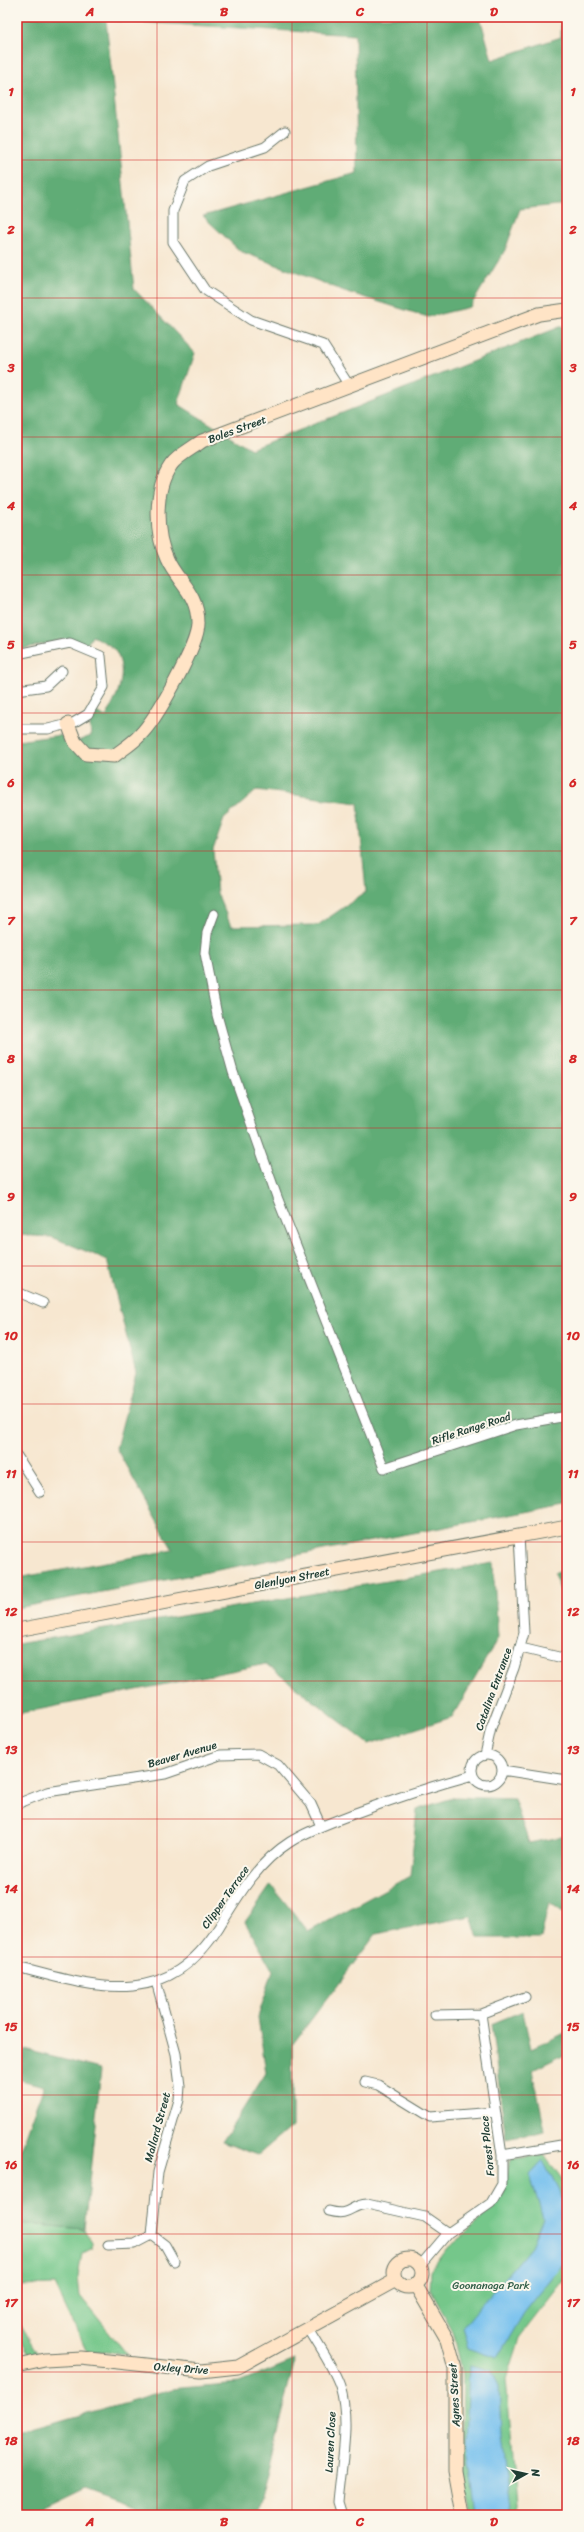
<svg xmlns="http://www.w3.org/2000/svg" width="584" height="2532" font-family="Sriracha,sans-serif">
<rect width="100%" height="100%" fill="#fbf7ec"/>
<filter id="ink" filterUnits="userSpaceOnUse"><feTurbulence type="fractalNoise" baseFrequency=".025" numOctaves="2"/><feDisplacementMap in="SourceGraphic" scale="8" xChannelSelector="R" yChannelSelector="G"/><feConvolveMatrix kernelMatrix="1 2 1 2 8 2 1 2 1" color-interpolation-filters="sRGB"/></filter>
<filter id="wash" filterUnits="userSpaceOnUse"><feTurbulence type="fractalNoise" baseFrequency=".012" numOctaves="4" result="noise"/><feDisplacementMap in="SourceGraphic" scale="16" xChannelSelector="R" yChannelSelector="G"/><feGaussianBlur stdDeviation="0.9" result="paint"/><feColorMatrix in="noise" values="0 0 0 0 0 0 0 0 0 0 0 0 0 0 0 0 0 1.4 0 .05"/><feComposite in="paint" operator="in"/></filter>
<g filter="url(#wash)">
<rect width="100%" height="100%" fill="#f7e7d0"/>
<path fill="#75c78a" stroke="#4a825f" d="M544,2155L567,2187V2276L519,2338L506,2379L518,2515H471L466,2495L462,2446L463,2375L453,2331L430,2289L431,2270L447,2248L465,2235L503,2195L509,2164L512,2159Z
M17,2223L84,2229L92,2243V2248L82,2253L78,2277L80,2296L127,2354L86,2350L55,2285L17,2286Z
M17,2318L37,2353L30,2355L17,2333Z"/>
<path fill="#60ac76" stroke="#407455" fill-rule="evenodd" d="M17,17H480L492,60L561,37V17H567V204L520,209L505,250L470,307L428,317L347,292L240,251L203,216L357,173L355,35L106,20L134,289L195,353L178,404L251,449L560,327H567V1504L17,1608V1578L173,1550L116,1448L136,1373L107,1260L52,1237L17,1235V741L61,735L70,744L91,736L89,718L94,711L106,717C116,699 128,675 117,654C113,645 100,640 92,636L87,645L62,640L17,650ZM257,790L358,803L366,892L318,925L231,926L217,893L213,850L224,819Z
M493,1563L498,1638L452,1717L369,1744L266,1664L17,1714V1644Z
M567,1571V1610L554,1573Z
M455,1797L514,1799L529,1843L567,1836V1915L549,1902L541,1938H478L471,1916L376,1934L292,2045V2126L258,2155L222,2142L266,2073L258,2017L273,1971L245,1922L271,1885L308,1931L410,1876L417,1810Z
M523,2011L531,2049L567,2032V2053L533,2070L545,2131L506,2139L491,2024Z
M17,2048L101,2069L84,2229L17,2223V2161L44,2086L17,2079Z
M295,2360L256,2515H143L138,2507L85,2488L29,2515H17V2433L172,2389L239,2383Z"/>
<path fill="#74c0ee" stroke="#4a7e91" d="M543,2161L562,2197L567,2199V2259L524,2313L497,2358L468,2348L462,2328L531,2246L543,2218L530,2175Z
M469,2365L491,2370L499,2386L501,2437L511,2515H476L466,2445Z"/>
</g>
<g filter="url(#ink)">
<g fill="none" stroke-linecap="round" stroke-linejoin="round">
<g stroke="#6b786b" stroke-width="11">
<path id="street" d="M285,131L265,147L208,166L185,181L173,211V242L205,290L251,320L323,345L350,387
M17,654L70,643L101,656L104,687L88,714L73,723L48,729H17
M17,690L46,686L62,671
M214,914L207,933L205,953L217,1015L233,1072L277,1197L384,1468L516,1425L567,1416
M17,1292L43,1303
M17,1456L40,1492
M521,1648L567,1659
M485,1755L491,1728L514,1668L524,1633L519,1535
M472 1770a15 15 0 1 1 30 0a15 15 0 1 1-30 0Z
M502,1770L567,1780
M17,1804L47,1792L165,1774L220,1755L258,1754L278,1765L311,1804L321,1826
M17,1967C97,1988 166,2011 219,1927C238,1896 257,1863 290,1842C309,1830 332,1822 353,1814C393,1799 432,1786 473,1775
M435,2015L481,2014L525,1997
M365,2082L378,2085L430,2117L495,2112
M502,2155L567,2144
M329,2211C351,2217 349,2205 367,2204L425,2217L448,2233
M152,2235L158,2172L179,2100L180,2086L176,2054L156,1981
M108,2245L135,2244L152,2235L165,2245L174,2261
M420,2266L448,2233L491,2203L502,2184V2155L481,2014
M309,2329C319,2347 333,2366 340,2386C351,2422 341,2465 338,2502L342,2515"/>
</g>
<g stroke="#6b786b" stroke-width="15">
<path id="secondary" d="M68,724L75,742L86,754L114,756C123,749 133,743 140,735C156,720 199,644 198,623C198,593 177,582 167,559C155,533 154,489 171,465C177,456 193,448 202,441L539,314L567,310
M17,1630L567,1527
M394 2273a14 14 0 1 1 28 0a14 14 0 1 1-28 0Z
M415,2284L447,2339L455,2368V2471L463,2515
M17,2366L45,2360L81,2358L201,2371L238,2367L396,2280"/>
</g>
<use href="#street" stroke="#fff" stroke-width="9"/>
<use href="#secondary" stroke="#ffe4c6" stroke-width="13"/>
</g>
</g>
<path fill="none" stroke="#d62828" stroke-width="1" stroke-opacity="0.55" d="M157,17V2515M292,17V2515M427,17V2515M17,160H567M17,298H567M17,437H567M17,575H567M17,713H567M17,851H567M17,990H567M17,1128H567M17,1266H567M17,1404H567M17,1542H567M17,1681H567M17,1819H567M17,1957H567M17,2095H567M17,2234H567M17,2372H567"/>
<g text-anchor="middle" stroke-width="4" stroke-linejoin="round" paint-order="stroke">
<g font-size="11" fill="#1f3d34" stroke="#fbf7ec">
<text transform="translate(237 429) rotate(-20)" y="4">Boles Street</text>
<text transform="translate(471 1428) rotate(-18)" y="4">Rifle Range Road</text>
<text transform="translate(292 1578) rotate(-11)" y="4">Glenlyon Street</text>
<text transform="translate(493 1689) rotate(-70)" y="4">Catalina Entrance</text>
<text transform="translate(182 1754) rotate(-16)" y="4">Beaver Avenue</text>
<text transform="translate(225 1897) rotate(-55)" y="4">Clipper Terrace</text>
<text transform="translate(157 2127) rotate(-75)" y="4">Mallard Street</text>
<text transform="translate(487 2146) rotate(-96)" y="4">Forest Place</text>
<text transform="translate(181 2368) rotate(4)" y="4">Oxley Drive</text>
<text transform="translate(454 2395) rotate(-93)" y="4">Agnes Street</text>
<text transform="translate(330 2442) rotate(-87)" y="4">Lauren Close</text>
</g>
<g font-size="11" fill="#34604a" stroke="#fbf7ec">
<text x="491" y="2289">Goonanaga Park</text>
</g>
</g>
<rect width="584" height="2532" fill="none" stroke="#fbf7ec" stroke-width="44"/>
<g transform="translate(526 2474) rotate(82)" stroke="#fbf7ec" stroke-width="3" paint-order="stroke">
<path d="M0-3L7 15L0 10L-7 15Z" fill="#1f3d34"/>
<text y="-6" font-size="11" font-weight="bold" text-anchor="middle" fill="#1f3d34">N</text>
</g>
<rect x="22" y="22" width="540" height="2488" fill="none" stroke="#d62828" stroke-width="1.5"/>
<g font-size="13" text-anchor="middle" font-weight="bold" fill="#d62828">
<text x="90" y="16">A</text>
<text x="224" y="16">B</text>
<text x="360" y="16">C</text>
<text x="494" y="16">D</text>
<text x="11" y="96">1</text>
<text x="573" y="96">1</text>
<text x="11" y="234">2</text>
<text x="573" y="234">2</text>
<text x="11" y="372">3</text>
<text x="573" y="372">3</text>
<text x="11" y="510">4</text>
<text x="573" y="510">4</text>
<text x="11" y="649">5</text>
<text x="573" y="649">5</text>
<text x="11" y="787">6</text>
<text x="573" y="787">6</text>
<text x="11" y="925">7</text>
<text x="573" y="925">7</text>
<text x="11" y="1063">8</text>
<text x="573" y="1063">8</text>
<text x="11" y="1201">9</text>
<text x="573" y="1201">9</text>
<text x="11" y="1340">10</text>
<text x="573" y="1340">10</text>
<text x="11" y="1478">11</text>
<text x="573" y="1478">11</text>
<text x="11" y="1616">12</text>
<text x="573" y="1616">12</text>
<text x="11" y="1754">13</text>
<text x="573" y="1754">13</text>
<text x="11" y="1893">14</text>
<text x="573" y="1893">14</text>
<text x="11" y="2031">15</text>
<text x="573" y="2031">15</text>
<text x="11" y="2169">16</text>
<text x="573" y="2169">16</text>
<text x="11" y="2307">17</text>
<text x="573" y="2307">17</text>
<text x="11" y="2445">18</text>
<text x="573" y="2445">18</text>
<text x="90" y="2526">A</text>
<text x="224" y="2526">B</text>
<text x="360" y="2526">C</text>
<text x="494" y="2526">D</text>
</g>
</svg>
